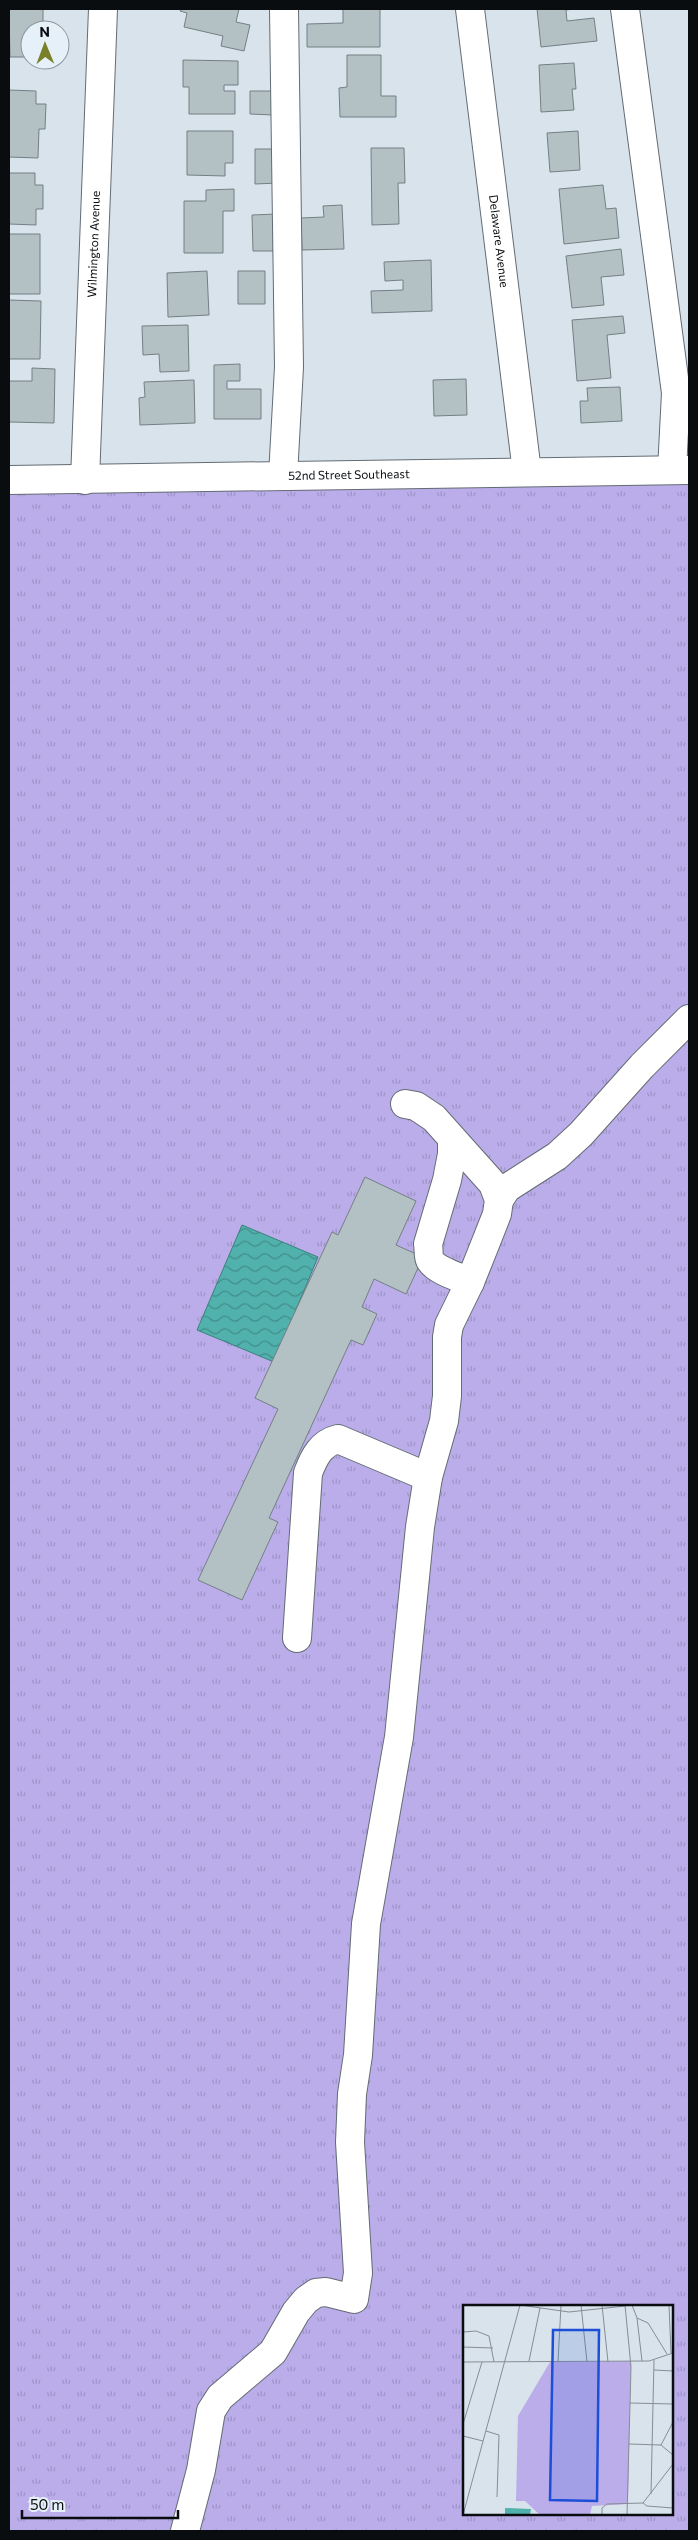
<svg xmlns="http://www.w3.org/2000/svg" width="698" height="2540" font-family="Commissioner,sans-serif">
<defs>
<pattern id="grass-tufts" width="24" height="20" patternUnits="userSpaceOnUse" patternTransform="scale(1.25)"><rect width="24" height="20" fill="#baadea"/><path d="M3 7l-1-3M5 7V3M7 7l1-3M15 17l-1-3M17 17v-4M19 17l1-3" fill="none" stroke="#9f94c8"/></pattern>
<pattern id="water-waves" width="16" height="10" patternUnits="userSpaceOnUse" patternTransform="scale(1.25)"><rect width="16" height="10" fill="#51b1ac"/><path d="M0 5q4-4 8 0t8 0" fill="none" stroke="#418e8b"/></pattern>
</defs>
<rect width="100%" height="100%" fill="#d9e3ec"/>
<path fill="url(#grass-tufts)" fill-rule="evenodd" d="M689,470V2531H9V480ZM464,2306H672V2514H464Z"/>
<path fill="url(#water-waves)" stroke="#3c807d" d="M242,1225L318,1257L274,1362L197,1330Z"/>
<path fill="#b3c0c4" stroke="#738083" d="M9,9H43V24H48V30H30V57H10Z
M181,9H239L236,22L250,25L244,51L221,46L223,36L184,27L187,13L180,11Z
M343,9H380V47H307V24L343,23Z
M537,9H574L566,10L567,21L594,18L597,41L541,47Z
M347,55H381V96H396V117H340L339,88L347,87Z
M183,60L238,61V85H224V91H235V114H189V87H183Z
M574,63L576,89H572L574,110L541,112L539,65Z
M9,90L36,91V104H46L45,129H39L38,158L9,157Z
M250,91H273V115L250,114Z
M187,131H233V163H225V176L187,175Z
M578,131L580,170L550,172L547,133Z
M371,148H404L405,183H398L399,224L372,225Z
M255,149H279V183L255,184Z
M9,173H35V185H43V209H36V225L9,224Z
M603,185L606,209L616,208L619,238L564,244L559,189Z
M234,189V211H223V253H184V201H206V190Z
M342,205L344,249L302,250L301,218L324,217L323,206Z
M277,214V251H253L252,215Z
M9,234H40V294H9Z
M621,249L624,275L601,277L604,305L572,308L566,256Z
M431,260L432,311L372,313L371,291L403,290V280L385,281L384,262Z
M207,271L209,315L168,317L167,273Z
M238,271H265V304H238Z
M9,300L41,301L40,359H9Z
M623,316L625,333L607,335L611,378L577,381L572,320Z
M188,325L189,371L160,372L159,354L143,355L142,326Z
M240,364V381H227V389H261V419H214V365Z
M32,368L55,369L54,423L9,422V381H32Z
M466,379L467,415L434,416L433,380Z
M194,380L195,423L140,425L139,398L145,397L144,382Z
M620,387L622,421L581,423L580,401H588L587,388Z
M365,1177L416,1201L396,1245L423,1257L406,1294L374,1279L362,1307L377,1314L363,1345L351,1340L269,1518L278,1522L242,1600L198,1580L278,1409L255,1398L332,1232L338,1235Z"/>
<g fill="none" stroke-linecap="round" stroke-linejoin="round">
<g stroke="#636c73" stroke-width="30">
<g id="minor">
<path id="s1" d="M470,9L527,472"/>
<path d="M625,9L676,393L672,470"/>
<path d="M283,476L289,367L284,9"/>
<path id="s2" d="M9,480L689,470"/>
<path id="s3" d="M85,480L103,9"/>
<path d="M452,1139V1154L447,1180L428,1244C429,1249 428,1256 430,1260C436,1271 460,1277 470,1282"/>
<path d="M499,1200L507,1188L557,1156L581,1134L642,1066L689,1019"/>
<path d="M297,1638L308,1473C314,1457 321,1443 338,1439L428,1477"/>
<path d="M185,2531L201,2470L211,2411L220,2397L273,2352L296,2312L306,2300L316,2293L326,2292L354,2299L358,2273L350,2142L352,2094L358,2055L366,1924L399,1737L420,1527L428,1477L444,1421L447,1396V1337L449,1325L470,1282L486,1242L497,1214L499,1200L493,1184L434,1118L416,1106L405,1104"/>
</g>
</g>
<use href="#minor" stroke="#fff" stroke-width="28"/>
</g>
<g text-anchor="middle" stroke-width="4" stroke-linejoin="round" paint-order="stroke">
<g font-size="12" fill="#0a0d10" stroke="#e6f0f9">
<text dy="4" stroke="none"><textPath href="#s1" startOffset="234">Delaware Avenue</textPath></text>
<text dy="4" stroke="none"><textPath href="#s3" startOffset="236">Wilmington Avenue</textPath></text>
<text dy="4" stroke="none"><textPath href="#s2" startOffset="340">52nd Street Southeast</textPath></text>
</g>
</g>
<g transform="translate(463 2305)">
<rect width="210" height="210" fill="#d9e3ec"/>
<path d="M168,56L165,199L129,201L127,210H77L62,196H53L55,111L87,57Z" fill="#baadea"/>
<path d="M42,203L68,204L67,210H42Z" fill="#51b1ac"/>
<path fill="none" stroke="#868d94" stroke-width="1" d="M57,0L106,7L162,1M118,0L124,57M139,0L145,57M162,0L168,62L164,210M169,0L174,13L185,18L204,49M206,0L208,48M174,13L179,56M0,27L13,26L26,31L31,57M0,42L30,43M66,56L77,3M0,57L186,56L210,48M95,57L98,0M191,65L210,66M167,98L210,99M0,119L19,57M23,126L36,130L34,192M0,131L20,136M166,139L198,140L210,150M198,140L210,117M188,189L191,55M180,198L210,159M0,210L57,0M139,210V203L144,199L180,198L184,201L210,203"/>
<path fill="#1d4ed8" fill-opacity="0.15" stroke="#1d4ed8" stroke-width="2.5" d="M90,25H136L134,196L87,195Z"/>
<rect width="210" height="210" fill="none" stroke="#0a0d10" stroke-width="2.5"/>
</g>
<rect width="698" height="2540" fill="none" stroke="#0a0d10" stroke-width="20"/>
<g transform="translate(45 45) rotate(359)"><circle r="24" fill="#e6f0f9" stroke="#8e959c"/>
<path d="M0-4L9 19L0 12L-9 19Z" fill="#7a7f29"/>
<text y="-8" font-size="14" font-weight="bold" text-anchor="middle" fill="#0a0d10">N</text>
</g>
<path d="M22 2510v8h156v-8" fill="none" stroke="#0a0d10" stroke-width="2.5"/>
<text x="30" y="2510" font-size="15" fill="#0a0d10" stroke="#e6f0f9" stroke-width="4" paint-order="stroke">50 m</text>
</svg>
